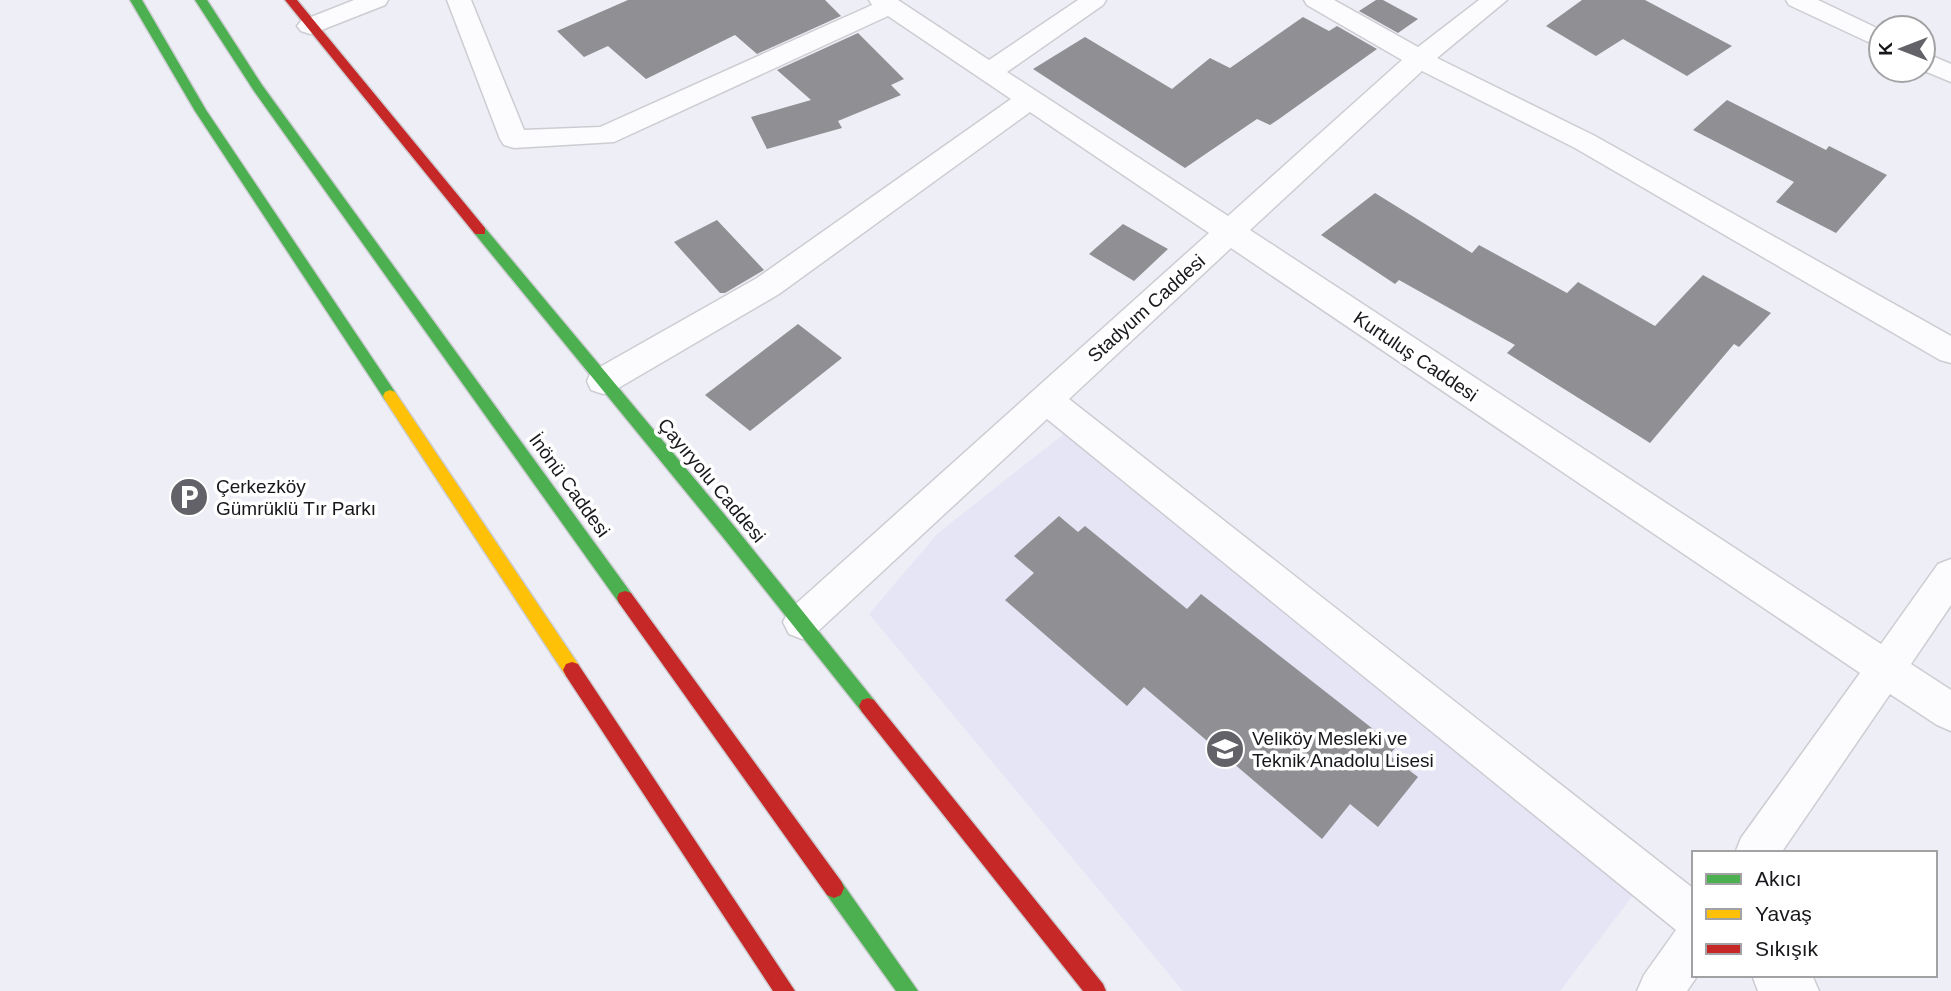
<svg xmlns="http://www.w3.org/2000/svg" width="1951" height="991" viewBox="0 0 1951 991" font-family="Helvetica,sans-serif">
  <rect width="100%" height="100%" fill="#eeeef6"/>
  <path fill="#e6e5f5" d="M 1065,433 L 1641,885 L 1560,991 L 1183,991 L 869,614 L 938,533 Z"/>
  <path fill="#8f8f94" d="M 628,0 L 825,0 L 841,16 L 757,54 L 735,35 L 646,79 L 608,46 L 584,57 L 557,31 Z
    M 1376,0 L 1383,0 L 1418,19 L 1398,33 L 1359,11 Z
    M 1582,0 L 1645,0 L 1732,46 L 1687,76 L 1623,39 L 1596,56 L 1546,26 Z
    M 1303,17 L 1329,31 L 1337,26 L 1377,49 L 1279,119 L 1270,125 L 1257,119 L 1185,168 L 1033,69 L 1085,37 L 1172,89 L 1210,58 L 1230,68 Z
    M 858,33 L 904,79 L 891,85 L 901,95 L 838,121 L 842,128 L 767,149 L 751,117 L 811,100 L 777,70 Z
    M 1727,100 L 1826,150 L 1829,146 L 1887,175 L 1836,233 L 1776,202 L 1794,182 L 1693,130 Z
    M 1375,193 L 1472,253 L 1479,245 L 1567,293 L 1578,282 L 1655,326 L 1703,275 L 1771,313 L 1739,347 L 1734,344 L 1650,443 L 1507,353 L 1515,345 L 1399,280 L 1395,284 L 1321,235 Z
    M 717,220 L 764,270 L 725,293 L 720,293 L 674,242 Z
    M 1123,224 L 1168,249 L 1134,281 L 1089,254 Z
    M 798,324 L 842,358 L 750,431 L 705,395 Z
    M 1059,516 L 1078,532 L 1085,526 L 1187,609 L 1201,594 L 1396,747 L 1389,755 L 1418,777 L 1378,827 L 1350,804 L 1322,839 L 1144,687 L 1127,706 L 1005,600 L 1034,573 L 1014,556 Z"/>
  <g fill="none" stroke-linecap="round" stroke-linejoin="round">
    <defs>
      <path id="street" d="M 354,0 L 388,0 L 385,5 L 319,31 L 310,34 L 301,31 L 297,26 L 301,21 Z
        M 447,0 L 471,0 L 524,130 L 600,127 L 872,5 L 869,0 L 898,0 L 989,60 L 1078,0 L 1106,0 L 1103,5 L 1007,72 L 1228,216 L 1402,60 L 1307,5 L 1304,0 L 1334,0 L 1418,47 L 1479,0 L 1507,0 L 1437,58 L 1595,136 L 1951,336 L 1951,363 L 1940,360 L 1575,148 L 1422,71 L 1250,230 L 1881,644 L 1938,564 L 1951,559 L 1951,605 L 1911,664 L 1951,690 L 1951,731 L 1937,725 L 1890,694 L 1781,853 L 1735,853 L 1741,838 L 1860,673 L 1231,248 L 1069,399 L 1694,889 L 1694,975 L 1698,975 L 1687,991 L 1637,991 L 1644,975 L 1676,930 L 1047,419 L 815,634 L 802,639 L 789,634 L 783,622 L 789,610 L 1209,233 L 1030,112 L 779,294 L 615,390 L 603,394 L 591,390 L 587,381 L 591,372 L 757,278 L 1011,99 L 888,16 L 614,142 L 514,148 L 504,145 L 500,139 Z
        M 1786,0 L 1818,0 L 1881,30 L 1881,48 L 1789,5 Z
        M 1923,52 L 1951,64 L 1951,82 L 1922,70 Z
        M 1752,975 L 1812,975 L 1819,991 L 1758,991 Z"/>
      <path id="fast" d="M 130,0 L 142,0 L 206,110 L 395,392 L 397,396 L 395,400 L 385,400 L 195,111 Z
        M 195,0 L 207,0 L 262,85 L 631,593 L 633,598 L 631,603 L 625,605 L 619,603 L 254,91 Z
        M 480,226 L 485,228 L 734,526 L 874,700 L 877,706 L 874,712 L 868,714 L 862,712 L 722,536 L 475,234 L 473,231 Z
        M 834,878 L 841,881 L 918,991 L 896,991 L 827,895 L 824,888 L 827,881 Z"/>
      <path id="slow" d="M 390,390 L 395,392 L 578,664 L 581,670 L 578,676 L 572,678 L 566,676 L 385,400 L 383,396 L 385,392 Z"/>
      <path id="jam" d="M 285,0 L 297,0 L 485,228 L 485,234 L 475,234 Z
        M 625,591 L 631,593 L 841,881 L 844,888 L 841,895 L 834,898 L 827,895 L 619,603 L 617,598 L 619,593 Z
        M 572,662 L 578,664 L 795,991 L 773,991 L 566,676 L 563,670 L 566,664 Z
        M 868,698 L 874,700 L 1103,984 L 1106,991 L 1083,991 L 862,712 L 859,706 L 862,700 Z"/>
    </defs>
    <use href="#street" stroke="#ccccd2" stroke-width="3"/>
    <use href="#fast" stroke="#ccccd2" stroke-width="3"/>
    <use href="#slow" stroke="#ccccd2" stroke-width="3"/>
    <use href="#jam" stroke="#ccccd2" stroke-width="3"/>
    <use href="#street" fill="#fcfcfe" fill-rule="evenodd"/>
    <use href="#fast" fill="#4caf50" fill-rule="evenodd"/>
    <use href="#slow" fill="#ffc107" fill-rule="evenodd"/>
    <use href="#jam" fill="#c62828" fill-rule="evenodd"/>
  </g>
  <defs>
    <symbol id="parking-disc" viewBox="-11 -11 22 22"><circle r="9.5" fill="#626268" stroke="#fff"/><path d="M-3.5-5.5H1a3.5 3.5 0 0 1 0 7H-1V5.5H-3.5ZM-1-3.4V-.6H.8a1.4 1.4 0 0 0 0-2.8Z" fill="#fff"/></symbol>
    <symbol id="school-disc" viewBox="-11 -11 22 22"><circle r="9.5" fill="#626268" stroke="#fff"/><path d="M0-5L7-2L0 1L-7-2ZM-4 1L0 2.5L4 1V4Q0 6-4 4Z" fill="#fff"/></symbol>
  </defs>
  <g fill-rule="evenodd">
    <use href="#parking-disc" x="167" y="475" width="44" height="44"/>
    <use href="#school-disc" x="1203" y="727" width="44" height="44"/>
  </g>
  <g text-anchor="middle" stroke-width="7" stroke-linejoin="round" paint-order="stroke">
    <g font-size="19" fill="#17171c" stroke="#fff">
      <text transform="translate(1146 308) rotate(-42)" y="7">Stadyum Caddesi</text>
      <text transform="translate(1416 356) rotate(34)" y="7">Kurtuluş Caddesi</text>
      <text transform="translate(712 480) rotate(50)" y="7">Çayıryolu Caddesi</text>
      <text transform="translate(570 485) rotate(54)" y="7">İnönü Caddesi</text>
    </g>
    <g font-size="19" fill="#17171c" stroke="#fff" text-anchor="start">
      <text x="216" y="493">Çerkezköy<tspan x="216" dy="22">Gümrüklü Tır Parkı</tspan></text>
      <text x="1252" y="745">Veliköy Mesleki ve<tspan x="1252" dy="22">Teknik Anadolu Lisesi</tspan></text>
    </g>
  </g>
  <rect x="1692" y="851" width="245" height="126" fill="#ffffff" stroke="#a2a2a4" stroke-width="2"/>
  <rect x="1706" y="874" width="35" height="10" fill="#4caf50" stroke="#a2a2a4" stroke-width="2"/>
  <text x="1755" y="886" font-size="21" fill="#17171c">Akıcı</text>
  <rect x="1706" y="909" width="35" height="10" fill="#ffc107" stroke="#a2a2a4" stroke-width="2"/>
  <text x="1755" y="921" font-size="21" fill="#17171c">Yavaş</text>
  <rect x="1706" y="944" width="35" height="10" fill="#c62828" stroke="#a2a2a4" stroke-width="2"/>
  <text x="1755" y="956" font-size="21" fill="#17171c">Sıkışık</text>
  <g transform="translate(1902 49) rotate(270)"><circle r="33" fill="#ffffff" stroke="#a2a2a4" stroke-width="2"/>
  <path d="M0-5L12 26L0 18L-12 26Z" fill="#626268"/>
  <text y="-10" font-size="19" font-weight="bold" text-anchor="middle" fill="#17171c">K</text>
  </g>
</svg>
